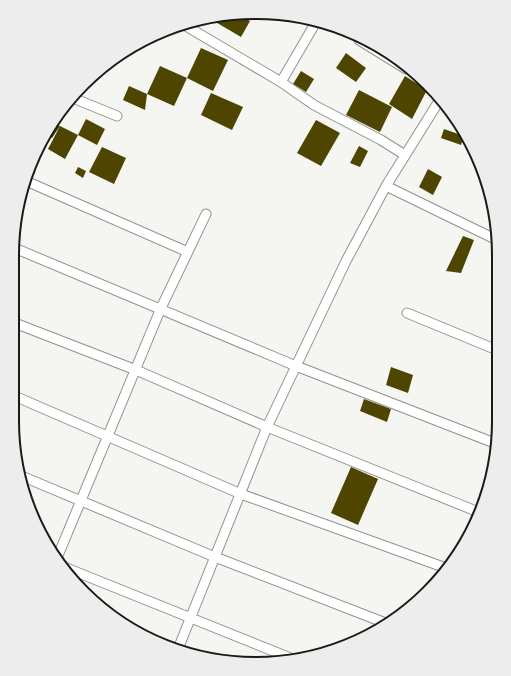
<svg xmlns="http://www.w3.org/2000/svg" width="511" height="676" viewBox="0 0 511 676" font-family="Jost,sans-serif">
  <rect width="100%" height="100%" fill="#f5f5f2"/>
  <path fill="#4e4500" d="M 207,17 L 242,17 L 250,21 L 241,37 Z
    M 201,48 L 228,60 L 213,91 L 187,78 Z
    M 346,53 L 366,68 L 356,82 L 336,68 Z
    M 160,66 L 187,78 L 174,106 L 147,94 Z
    M 301,71 L 314,79 L 306,92 L 293,84 Z
    M 405,76 L 427,90 L 412,119 L 389,104 Z
    M 129,86 L 147,94 L 145,110 L 123,100 Z
    M 359,90 L 392,107 L 380,132 L 346,115 Z
    M 211,93 L 243,107 L 232,130 L 201,115 Z
    M 86,119 L 105,129 L 97,145 L 78,135 Z
    M 316,120 L 340,133 L 321,166 L 297,153 Z
    M 55,123 L 60,126 L 52,138 L 48,135 Z
    M 60,126 L 78,135 L 65,159 L 48,149 Z
    M 444,129 L 464,136 L 461,145 L 441,138 Z
    M 359,146 L 368,151 L 360,167 L 350,163 Z
    M 102,147 L 126,158 L 114,184 L 89,172 Z
    M 78,167 L 86,171 L 83,178 L 75,173 Z
    M 428,169 L 442,177 L 433,195 L 419,187 Z
    M 463,236 L 474,240 L 461,273 L 446,271 Z
    M 391,367 L 413,375 L 408,393 L 386,385 Z
    M 364,399 L 391,409 L 387,422 L 360,411 Z
    M 351,467 L 378,479 L 358,525 L 331,513 Z"/>
  <g fill="none" stroke-linecap="round" stroke-linejoin="round">
    <defs>
      <path id="minor" d="M 186,26 L 281,82 L 314,105 L 381,140 L 405,155
        M 359,40 L 406,69
        M 281,82 L 316,22
        M 73,98 L 117,116
        M 26,181 L 188,252
        M 386,186 L 497,240
        M 12,247 L 296,366 L 497,444
        M 407,313 L 497,350
        M 12,322 L 136,370 L 267,427 L 481,513
        M 12,395 L 241,494 L 446,568
        M 19,475 L 215,557 L 388,624
        M 57,558 L 161,308 L 206,214
        M 64,567 L 293,659
        M 178,649 L 267,427 L 346,261 L 386,186 L 439,101"/>
    </defs>
    <use href="#minor" stroke="#91918e" stroke-width="11"/>
    <use href="#minor" stroke="#fff" stroke-width="9"/>
  </g>
  <path d="M0 0H511V676H0ZM255 19H256A236 236 0 0 1 492 255V421A236 236 0 0 1 256 657H255A236 236 0 0 1 19 421V255A236 236 0 0 1 255 19Z" fill="#ededed" fill-rule="evenodd"/>
  <path fill="none" stroke="#1a1a19" stroke-width="2" d="M255 19H256A236 236 0 0 1 492 255V421A236 236 0 0 1 256 657H255A236 236 0 0 1 19 421V255A236 236 0 0 1 255 19Z"/>
</svg>
